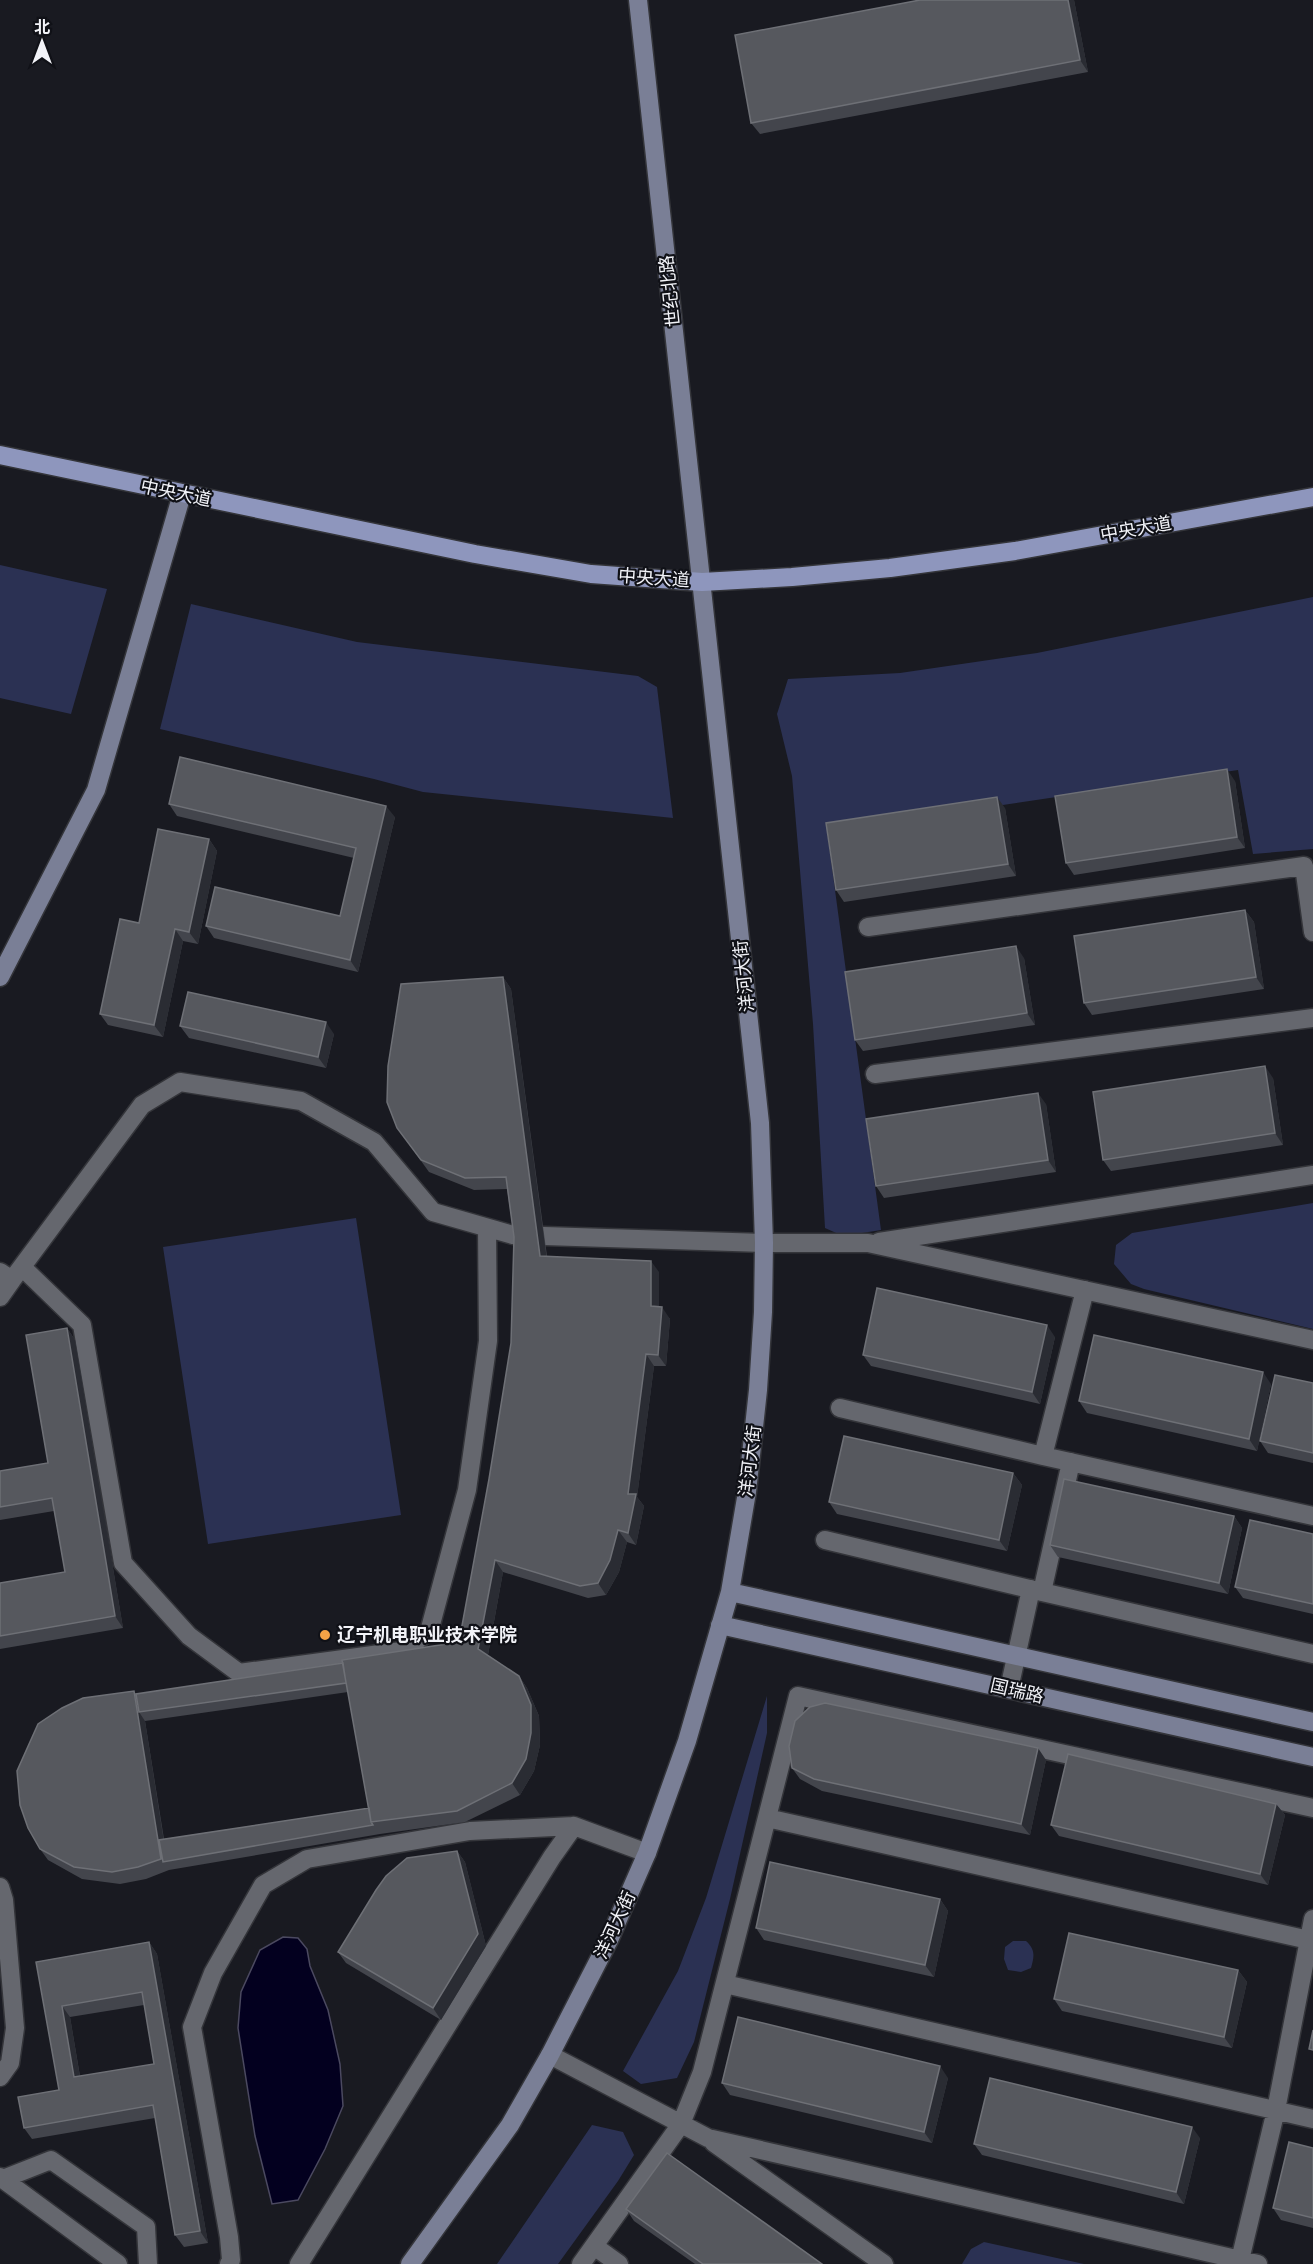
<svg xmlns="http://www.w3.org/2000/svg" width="1313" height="2264" viewBox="0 0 1313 2264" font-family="'Open Sans','Noto Sans SC',sans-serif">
  <rect width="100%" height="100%" fill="#191a21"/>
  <path fill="#2b3153" d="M 0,565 L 107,589 L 71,714 L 0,698 Z
    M 1313,597 L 1313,849 L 1253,854 L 1238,770 L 827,831 L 881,1230 L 843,1236 L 825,1228 L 813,1024 L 792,776 L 777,714 L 788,679 L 900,673 L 1037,653 Z
    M 191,604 L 357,642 L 638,676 L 657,687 L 673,818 L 423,792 L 374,779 L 160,729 Z
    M 1313,1203 L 1313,1329 L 1144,1289 L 1131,1284 L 1114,1264 L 1116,1245 L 1132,1233 Z
    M 356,1218 L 401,1515 L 208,1544 L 163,1247 Z
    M 767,1696 L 767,1733 L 730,1899 L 694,2042 L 677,2078 L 641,2084 L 623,2071 L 678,1971 L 706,1898 Z
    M 1013,1941 L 1026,1941 C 1036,1950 1034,1957 1031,1968 L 1021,1972 L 1008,1970 L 1004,1959 L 1005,1947 Z
    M 592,2125 L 623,2132 L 634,2155 L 618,2181 L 558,2264 L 497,2264 Z
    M 984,2242 L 1084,2264 L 962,2264 L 971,2249 Z"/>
  <path fill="#03001f" stroke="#4b4960" stroke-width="1.5" d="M 283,1937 L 298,1938 L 307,1949 L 310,1966 L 328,2010 L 340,2064 L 343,2106 L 325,2149 L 298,2200 L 272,2204 L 255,2136 L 238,2028 L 241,1992 L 260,1950 Z"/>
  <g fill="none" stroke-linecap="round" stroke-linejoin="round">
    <defs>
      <path id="street" d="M 868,927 L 1304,866 L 1313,932
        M 875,1074 L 1313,1018
        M 879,1242 L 1313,1175
        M 22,1267 L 82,1325 L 123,1563 L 189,1636 L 239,1673 L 402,1651 L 429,1632 L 467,1490 L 488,1341 L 487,1228
        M 0,1272 L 12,1280 L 0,1297
        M 12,1280 L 142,1105 L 180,1082 L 301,1101 L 374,1142 L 433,1212 L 513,1235 L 764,1243 L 868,1243 L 1313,1340
        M 840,1408 L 1043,1456 L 1085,1290
        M 1043,1456 L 1313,1516
        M 825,1540 L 1042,1592 L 1071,1462
        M 1042,1592 L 1313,1654
        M 1009,1689 L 1031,1589
        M 767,1818 L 1313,1941
        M 0,1887 L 4,1900 L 15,2028 L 10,2063 L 0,2077
        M 725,1984 L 1313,2119
        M 550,2055 L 708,2138 L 1258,2264
        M 714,2143 L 884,2264
        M 0,2177 L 118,2264
        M 3,2179 L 51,2160 L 146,2227 L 148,2264
        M 594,2246 L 619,2264
        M 1240,2260 L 1276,2110 L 1313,1919
        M 229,2264 L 231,2260 L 229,2237 L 192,2027 L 213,1973 L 263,1885 L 307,1859 L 470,1831 L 574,1826
        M 299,2264 L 552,1857 L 574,1826 L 647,1853
        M 581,2264 L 681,2124 L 702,2072 L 798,1696 L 1313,1808"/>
      <path id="secondary" d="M 0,977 L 96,790 L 182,494
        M 730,1592 L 1313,1722
        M 720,1625 L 1313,1757
        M 410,2264 L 510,2125 L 550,2055 L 609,1940 L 647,1853 L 687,1741 L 730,1592 L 747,1492 L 758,1390 L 763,1312 L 764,1243 L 760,1123 L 638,0"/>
      <path id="primary" d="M 0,455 L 475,554 L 591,574 L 702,582 L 792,577 L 890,568 L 1015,551 L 1313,497"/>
    </defs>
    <use href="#street" stroke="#34353a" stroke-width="21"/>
    <use href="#secondary" stroke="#34353a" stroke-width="21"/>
    <use href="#primary" stroke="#34353a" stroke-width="21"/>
    <use href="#street" stroke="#65676e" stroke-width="18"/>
    <use href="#secondary" stroke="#7a7f96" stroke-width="18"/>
    <use href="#primary" stroke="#8e96bd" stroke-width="18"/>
  </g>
  <path fill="#43454c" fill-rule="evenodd" d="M 920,0 L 1074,0 L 1088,72 L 760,134 L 751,123 Z
    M 1235,781 L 1245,848 L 1074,875 L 1066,863 Z
    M 169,804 L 395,817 L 358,972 L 214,938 L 206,926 L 340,916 L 354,858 L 177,816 Z
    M 1005,808 L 1016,876 L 844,902 L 836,890 Z
    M 209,839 L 217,851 L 198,944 L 183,941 L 163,1037 L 108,1025 L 100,1014 L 139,923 Z
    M 1245,910 L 1254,922 L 1264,989 L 1092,1015 L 1084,1003 Z
    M 1024,958 L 1035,1025 L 863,1051 L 855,1040 Z
    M 503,977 L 511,989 L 547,1256 L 659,1272 L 659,1307 L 670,1319 L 666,1366 L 654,1366 L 637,1497 L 644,1506 L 636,1545 L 627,1542 L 619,1572 L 606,1595 L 588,1598 L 503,1572 L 488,1655 L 519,1676 L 527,1688 L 539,1716 L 540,1745 L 534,1771 L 520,1795 L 465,1822 L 380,1834 L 169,1870 L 146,1879 L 120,1884 L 82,1879 L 48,1860 L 40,1849 L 134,1691 L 136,1694 L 343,1663 L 459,1642 L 489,1479 L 511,1343 L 514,1237 L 507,1189 L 474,1190 L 429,1172 L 406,1140 ZM 348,1692 L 369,1808 L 164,1839 L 145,1721 Z
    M 180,1026 L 334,1034 L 326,1068 L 189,1038 Z
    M 1273,1078 L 1283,1145 L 1111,1171 L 1103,1160 Z
    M 1046,1104 L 1056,1172 L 884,1198 L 876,1186 Z
    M 67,1328 L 75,1340 L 123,1628 L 0,1649 L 0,1583 L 65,1572 L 54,1511 L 0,1520 L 0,1471 L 48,1463 Z
    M 1055,1337 L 1040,1404 L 871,1366 L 863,1355 Z
    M 1313,1383 L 1313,1463 L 1268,1453 L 1260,1441 Z
    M 1271,1384 L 1257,1451 L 1087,1413 L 1079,1401 Z
    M 1013,1473 L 1022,1485 L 1007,1551 L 837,1514 L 829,1502 Z
    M 1234,1516 L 1242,1528 L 1228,1594 L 1058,1557 L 1050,1545 Z
    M 1313,1534 L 1313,1614 L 1243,1598 L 1235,1587 Z
    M 1046,1760 L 1030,1835 L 822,1791 L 800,1779 L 792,1768 Z
    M 1276,1804 L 1285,1815 L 1268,1885 L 1059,1836 L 1051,1825 Z
    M 457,1851 L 465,1862 L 486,1946 L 441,2020 L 346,1963 L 338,1952 Z
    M 940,1899 L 948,1911 L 934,1977 L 764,1940 L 756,1928 Z
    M 149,1942 L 157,1954 L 208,2243 L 184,2247 L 175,2235 L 155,2118 L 32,2139 L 24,2128 L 59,2090 L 36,1962 ZM 144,2005 L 154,2064 L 80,2076 L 70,2017 Z
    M 1238,1970 L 1247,1982 L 1232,2048 L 1062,2011 L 1054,1999 Z
    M 948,2078 L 932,2143 L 730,2095 L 722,2083 Z
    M 1200,2138 L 1184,2204 L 982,2155 L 974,2144 Z
    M 1313,2148 L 1313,2228 L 1281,2220 L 1273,2208 Z
    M 626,2209 L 822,2264 L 695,2264 L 634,2221 Z"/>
  <path fill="#2a2c33" d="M 1068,0 L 1074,0 L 1088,72 L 1080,60 Z
    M 1227,769 L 1235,781 L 1245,848 L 1237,837 Z
    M 997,797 L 1005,808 L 1016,876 L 1008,864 Z
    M 386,806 L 395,817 L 358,972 L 350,960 Z
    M 209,839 L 217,851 L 198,944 L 189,932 Z
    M 1245,910 L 1254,922 L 1264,989 L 1256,977 Z
    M 175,929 L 183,941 L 163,1037 L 154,1025 Z
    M 1016,946 L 1024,958 L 1035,1025 L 1027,1013 Z
    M 503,977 L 511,989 L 548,1268 L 540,1256 Z
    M 326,1022 L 334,1034 L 326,1068 L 318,1057 Z
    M 1265,1066 L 1273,1078 L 1283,1145 L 1275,1133 Z
    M 1038,1093 L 1046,1104 L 1056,1172 L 1048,1160 Z
    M 651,1261 L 659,1272 L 659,1318 L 651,1306 Z
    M 662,1307 L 670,1319 L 666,1366 L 658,1355 Z
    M 1047,1325 L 1055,1337 L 1040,1404 L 1032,1392 Z
    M 67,1328 L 75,1340 L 123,1628 L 115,1616 Z
    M 646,1354 L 654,1366 L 637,1497 L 644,1506 L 636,1545 L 628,1533 L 628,1494 Z
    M 1263,1372 L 1271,1384 L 1257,1451 L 1249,1439 Z
    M 1013,1473 L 1022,1485 L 1007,1551 L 999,1540 Z
    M 1234,1516 L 1242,1528 L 1228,1594 L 1219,1583 Z
    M 618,1530 L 627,1542 L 619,1572 L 606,1595 L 598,1583 Z
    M 495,1560 L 503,1572 L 487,1660 L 478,1649 Z
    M 519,1676 L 527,1688 L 539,1716 L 540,1745 L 534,1771 L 520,1795 L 512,1783 Z
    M 134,1691 L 142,1703 L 139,1712 L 145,1721 L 167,1861 L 163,1862 L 161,1859 Z
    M 1038,1748 L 1046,1760 L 1030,1835 L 1021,1824 Z
    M 1276,1804 L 1285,1815 L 1268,1885 L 1260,1874 Z
    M 457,1851 L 465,1862 L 486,1946 L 441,2020 L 433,2008 Z
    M 940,1899 L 948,1911 L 934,1977 L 925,1965 Z
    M 149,1942 L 157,1954 L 208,2243 L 200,2231 Z
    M 1238,1970 L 1247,1982 L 1232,2048 L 1224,2037 Z
    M 62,2006 L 70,2017 L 82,2089 L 74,2077 Z
    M 940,2066 L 948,2078 L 932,2143 L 924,2132 Z
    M 1192,2127 L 1200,2138 L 1184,2204 L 1176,2192 Z"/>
  <path fill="#56585e" stroke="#6e7076" stroke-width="1.5" fill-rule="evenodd" d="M 920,0 L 1068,0 L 1080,60 L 751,123 L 735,35 Z
    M 180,757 L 386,806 L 350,960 L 206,926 L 215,887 L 340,916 L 356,848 L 169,804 Z
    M 1227,769 L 1237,837 L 1066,863 L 1055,796 Z
    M 997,797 L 1008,864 L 836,890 L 826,823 Z
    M 158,829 L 209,839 L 189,932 L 175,929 L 154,1025 L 100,1014 L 120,919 L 139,923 Z
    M 1245,910 L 1256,977 L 1084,1003 L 1074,936 Z
    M 1016,946 L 1027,1013 L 855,1040 L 845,972 Z
    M 503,977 L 540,1256 L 651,1261 L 651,1306 L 662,1307 L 658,1355 L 646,1354 L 628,1494 L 636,1494 L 628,1533 L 618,1530 L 610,1560 L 598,1583 L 580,1586 L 495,1560 L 478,1649 L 519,1676 L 531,1705 L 531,1733 L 526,1759 L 512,1783 L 457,1811 L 371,1822 L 342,1660 L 459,1642 L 489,1479 L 511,1343 L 514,1237 L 506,1177 L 465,1178 L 421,1160 L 397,1128 L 387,1102 L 388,1066 L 401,984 Z
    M 188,992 L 326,1022 L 318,1057 L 180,1026 Z
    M 1265,1066 L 1275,1133 L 1103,1160 L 1093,1092 Z
    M 1038,1093 L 1048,1160 L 876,1186 L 866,1119 Z
    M 877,1288 L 1047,1325 L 1032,1392 L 863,1355 Z
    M 67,1328 L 115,1616 L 0,1636 L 0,1583 L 65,1572 L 52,1498 L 0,1507 L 0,1471 L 48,1463 L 26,1335 Z
    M 1094,1335 L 1263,1372 L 1249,1439 L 1079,1401 Z
    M 1275,1375 L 1313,1383 L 1313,1453 L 1260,1441 Z
    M 844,1436 L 1013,1473 L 999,1540 L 829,1502 Z
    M 1064,1479 L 1234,1516 L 1219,1583 L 1050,1545 Z
    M 1250,1520 L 1313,1534 L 1313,1604 L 1235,1587 Z
    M 343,1663 L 346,1683 L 139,1712 L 136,1694 Z
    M 134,1691 L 161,1859 L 138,1867 L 112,1872 L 74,1867 L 40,1849 L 28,1828 L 20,1805 L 17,1771 L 38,1724 L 62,1708 L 83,1698 Z
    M 825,1703 L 1038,1748 L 1021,1824 L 814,1779 L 792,1768 L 789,1746 L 795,1721 L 810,1707 Z
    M 1068,1754 L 1276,1804 L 1260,1874 L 1051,1825 Z
    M 369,1808 L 371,1822 L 373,1825 L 163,1862 L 159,1840 Z
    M 457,1851 L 478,1934 L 433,2008 L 338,1952 L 376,1890 L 386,1876 L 407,1858 Z
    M 770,1862 L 940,1899 L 925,1965 L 756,1928 Z
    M 1069,1933 L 1238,1970 L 1224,2037 L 1054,1999 Z
    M 149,1942 L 200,2231 L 175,2235 L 153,2105 L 24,2128 L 18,2097 L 59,2090 L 36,1962 ZM 142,1992 L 154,2064 L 74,2077 L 62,2006 Z
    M 738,2017 L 940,2066 L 924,2132 L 722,2083 Z
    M 1313,2030 L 1313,2050 L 1309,2049 Z
    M 990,2078 L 1192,2127 L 1176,2192 L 974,2144 Z
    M 1289,2142 L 1313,2148 L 1313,2218 L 1273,2208 Z
    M 667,2153 L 822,2264 L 703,2264 L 626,2209 Z"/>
  <circle fill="#f5a246" stroke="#101117" stroke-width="2" cx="325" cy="1635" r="6"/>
  <g text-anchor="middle" stroke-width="4.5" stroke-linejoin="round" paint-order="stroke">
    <g font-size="18" fill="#f2f3f8" stroke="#101117">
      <text transform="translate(670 291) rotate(-96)" y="6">世纪北路</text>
      <text transform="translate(176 493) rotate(12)" y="6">中央大道</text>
      <text transform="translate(1136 529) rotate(-10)" y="6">中央大道</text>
      <text transform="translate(654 578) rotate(4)" y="6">中央大道</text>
      <text transform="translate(744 976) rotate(-96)" y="6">洋河大街</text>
      <text transform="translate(750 1461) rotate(-83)" y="6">洋河大街</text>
      <text transform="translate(1017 1691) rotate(13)" y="6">国瑞路</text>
      <text transform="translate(615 1925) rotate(-65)" y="6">洋河大街</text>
    </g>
    <g font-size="18" font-weight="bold" fill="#f2f3f8" stroke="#101117" text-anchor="start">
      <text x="337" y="1641">辽宁机电职业技术学院</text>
    </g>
  </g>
  <g transform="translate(42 42)" stroke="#101117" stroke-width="4.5" paint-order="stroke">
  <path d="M0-4.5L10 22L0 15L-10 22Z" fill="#f2f3f8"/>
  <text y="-9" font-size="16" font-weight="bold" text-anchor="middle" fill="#f2f3f8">北</text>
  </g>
</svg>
